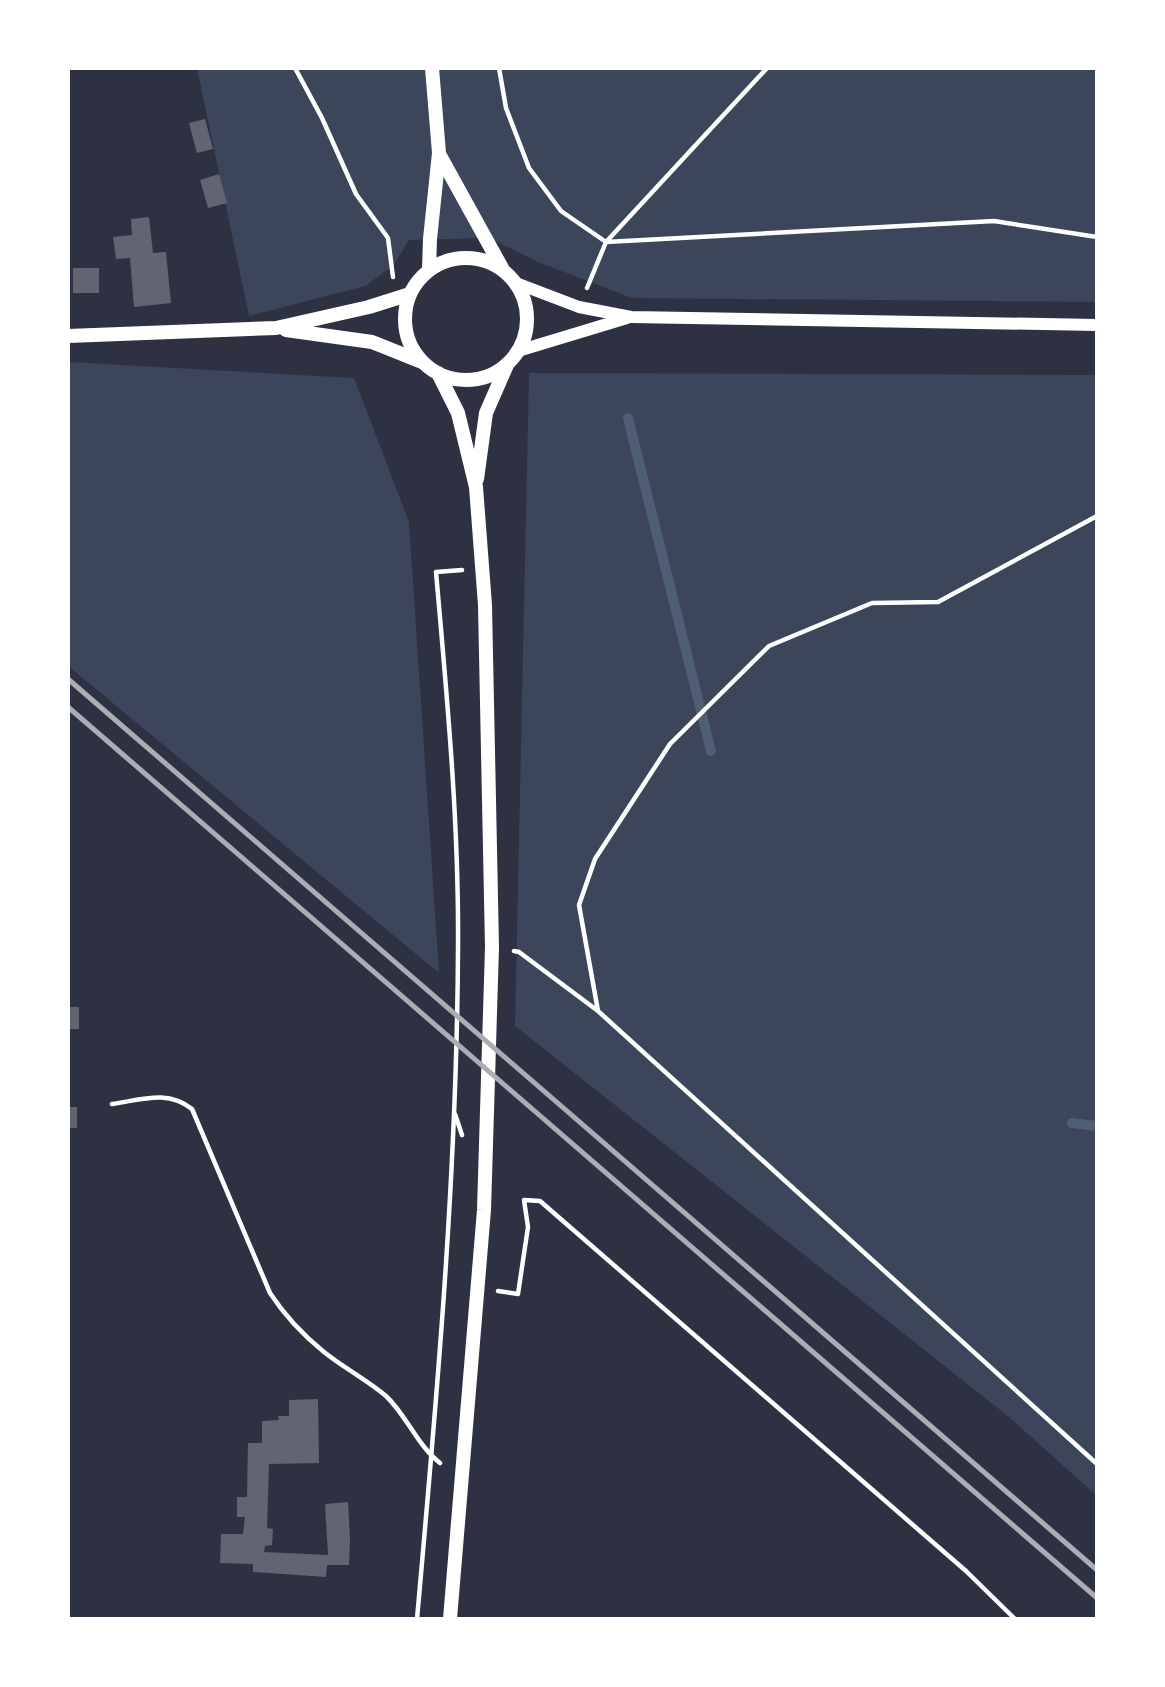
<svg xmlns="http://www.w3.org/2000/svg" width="1165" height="1687" viewBox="0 0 1165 1687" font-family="Manrope,sans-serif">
  <rect width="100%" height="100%" fill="#2d3142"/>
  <path fill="#3c4559" d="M 197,68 L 1097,68 L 1097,302 L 632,298 L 538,262 L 489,238 L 409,240 L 393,266 L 365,286 L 249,316 Z
    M 68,362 L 354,378 L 409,522 L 439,973 L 68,666 Z
    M 529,373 L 1097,375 L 1097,1496 L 1009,1417 L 515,1026 Z"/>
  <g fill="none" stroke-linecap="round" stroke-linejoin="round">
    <path stroke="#4f5d75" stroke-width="10" d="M 628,418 L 711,751
      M 1072,1123 L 1097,1126"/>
  </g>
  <path fill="#626471" d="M 205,119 L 213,149 L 197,153 L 189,123 Z
    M 219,174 L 227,203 L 208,208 L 200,180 Z
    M 149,217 L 153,253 L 166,252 L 171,303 L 134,307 L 130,258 L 116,259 L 113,237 L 132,235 L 131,219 Z
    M 73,268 L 99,268 L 99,293 L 73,293 Z
    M 68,1007 L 79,1007 L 79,1029 L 68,1029 Z
    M 68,1107 L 77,1107 L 77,1128 L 68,1128 Z
    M 318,1399 L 319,1463 L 269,1464 L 267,1528 L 273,1529 L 272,1545 L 265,1546 L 264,1552 L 328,1555 L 325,1504 L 348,1502 L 350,1538 L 349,1565 L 327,1565 L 326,1577 L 253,1572 L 253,1564 L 220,1563 L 221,1534 L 243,1534 L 245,1517 L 237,1517 L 237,1497 L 247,1497 L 248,1443 L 262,1443 L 262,1421 L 279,1420 L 278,1416 L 289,1416 L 289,1400 Z"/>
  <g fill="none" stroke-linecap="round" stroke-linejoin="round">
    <path stroke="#fff" stroke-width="4.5" d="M 295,68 L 322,118 L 356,194 L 388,238 L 393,277
      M 499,68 L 506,108 L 529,168 L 561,211 L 606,242 L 994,221 L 1097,237
      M 587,288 L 606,242 L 767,68
      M 514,951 L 519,952 L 598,1011 L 1097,1464
      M 598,1011 L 579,905 L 595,859 L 670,744 L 769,646 L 872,603 L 938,602 L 1097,516
      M 112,1104 C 141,1100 167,1089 192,1109 L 270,1293 C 285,1316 303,1335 324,1352 C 344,1368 367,1380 386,1396 C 407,1416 417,1445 440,1463
      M 455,1114 L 462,1135
      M 498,1291 L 518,1294 L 528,1227 L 524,1200 L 540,1201 L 966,1571 L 1015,1619
      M 417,1619 C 437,1396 457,1172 458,948 C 459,822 447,697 436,572 L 462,570"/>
    <path stroke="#fff" stroke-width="12" d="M 516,283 L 579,307 L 631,317 L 1097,325
      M 518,351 L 627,318"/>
    <path stroke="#fff" stroke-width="14" d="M 439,154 L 502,268
      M405 319a61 61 0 1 1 122 0a61 61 0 1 1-122 0Z
      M 429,270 L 430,239 L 439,153 L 432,68
      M 286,330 L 372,342 L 422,362
      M 68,336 L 276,328 L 369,307 L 410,294
      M 438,373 L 458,413 L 476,487 L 485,605 L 492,947 L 484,1210 L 450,1619
      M 477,479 L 486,413 L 507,365"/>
    <path stroke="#abadb3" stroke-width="5" d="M 68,679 L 1097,1570
      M 68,707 L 1097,1598"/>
  </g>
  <rect width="1165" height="1687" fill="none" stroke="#ffffff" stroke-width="140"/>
</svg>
